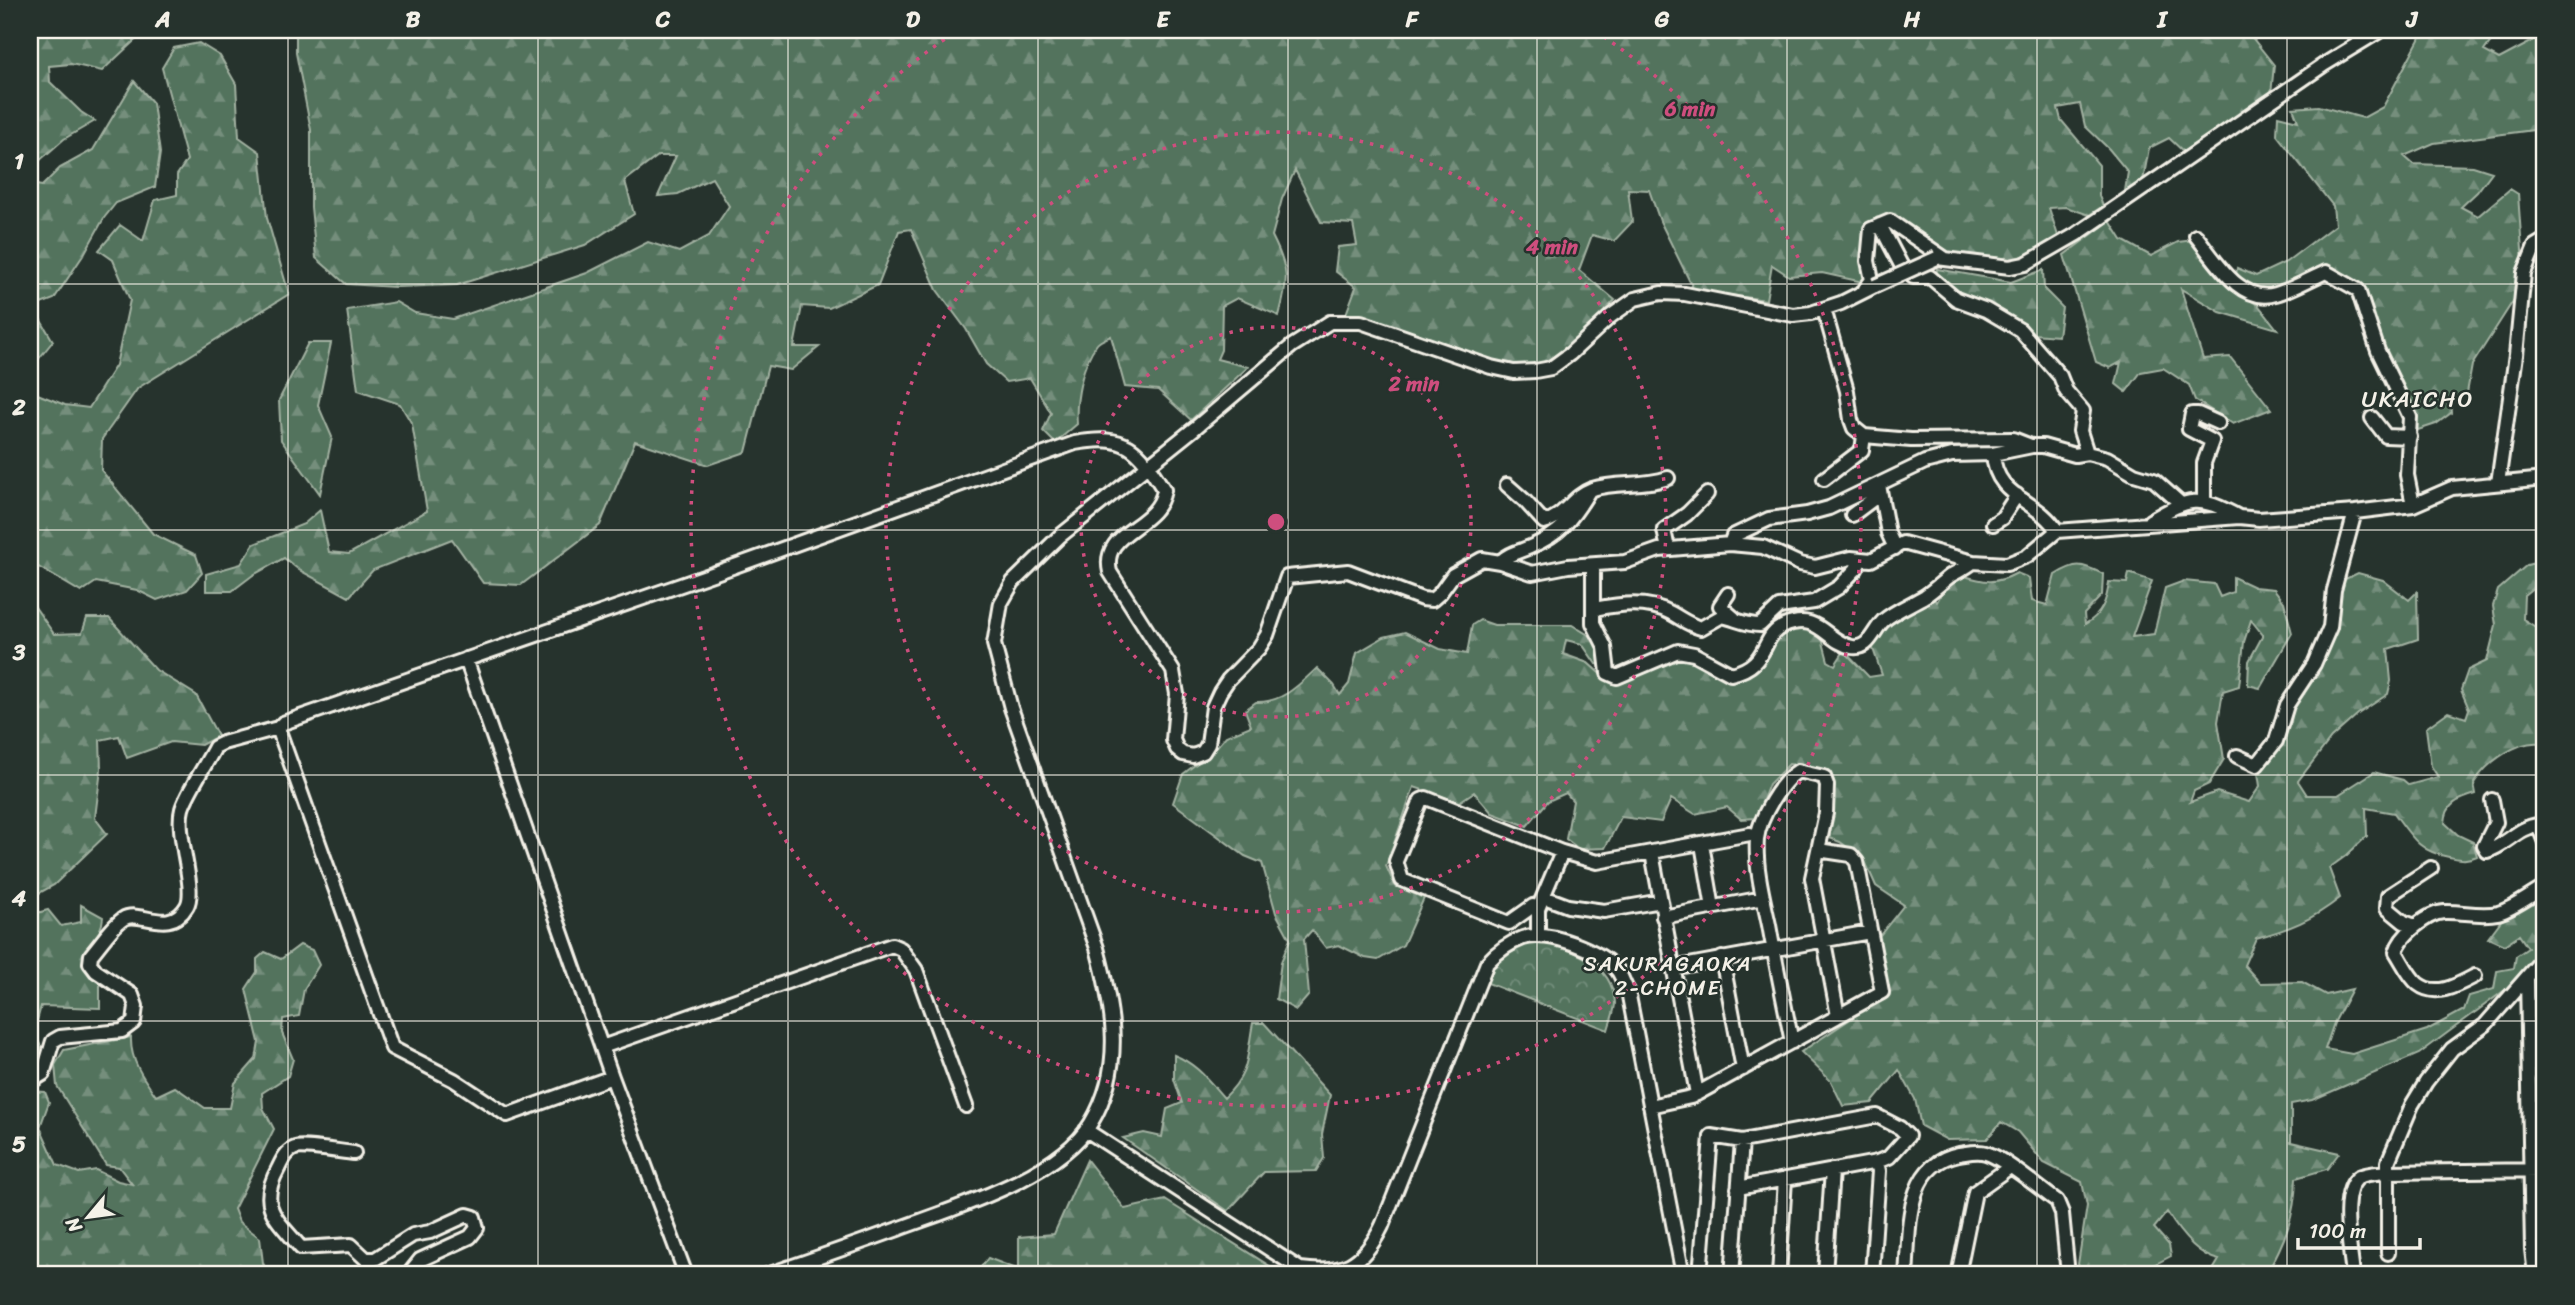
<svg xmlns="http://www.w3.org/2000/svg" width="2575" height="1305" viewBox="0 0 2575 1305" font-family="Sriracha,sans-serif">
  <defs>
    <pattern id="forest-firs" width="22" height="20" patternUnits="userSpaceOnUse" patternTransform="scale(1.75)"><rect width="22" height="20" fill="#52735d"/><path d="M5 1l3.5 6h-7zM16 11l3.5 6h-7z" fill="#748e7c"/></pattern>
    <pattern id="park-crowns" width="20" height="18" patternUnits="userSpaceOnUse" patternTransform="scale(1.75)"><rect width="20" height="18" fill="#52735d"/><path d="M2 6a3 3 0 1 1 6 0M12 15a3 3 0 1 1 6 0" fill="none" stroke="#748e7c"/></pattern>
  </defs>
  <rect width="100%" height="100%" fill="#26332d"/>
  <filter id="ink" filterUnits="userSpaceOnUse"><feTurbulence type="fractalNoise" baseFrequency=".0143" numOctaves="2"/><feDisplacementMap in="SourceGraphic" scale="14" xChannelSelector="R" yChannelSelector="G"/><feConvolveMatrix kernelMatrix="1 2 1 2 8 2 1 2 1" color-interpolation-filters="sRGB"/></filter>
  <g filter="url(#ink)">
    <path fill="url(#forest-firs)" stroke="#a3b2a2" stroke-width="2" d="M 30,30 L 146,30 L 102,71 L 71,64 L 49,66 L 50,82 L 81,112 L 95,121 L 64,139 L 30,169 Z
      M 290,30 L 1065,30 L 1066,32 L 1072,30 L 2246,30 L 2274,65 L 2271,94 L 2186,154 L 2169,138 L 2149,148 L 2143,181 L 2125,191 L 2128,172 L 2109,149 L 2085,126 L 2080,104 L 2058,108 L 2061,120 L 2099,165 L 2099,196 L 2103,206 L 2089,215 L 2066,207 L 2049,208 L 2059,239 L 2033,254 L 2009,259 L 1939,252 L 1889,217 L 1868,227 L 1867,283 L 1822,273 L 1789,276 L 1772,265 L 1766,300 L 1694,290 L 1660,221 L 1649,190 L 1628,189 L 1632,222 L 1614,241 L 1592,235 L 1579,270 L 1615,300 C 1593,323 1568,355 1536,365 C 1522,370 1507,366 1493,363 L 1364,315 L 1346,314 L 1356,287 L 1335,271 L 1338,247 L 1357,245 L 1353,224 L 1321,222 L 1295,170 L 1282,199 L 1272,236 C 1289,270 1289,279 1279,316 L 1237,298 L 1222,306 L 1221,350 L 1217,359 L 1248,367 L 1191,420 L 1158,390 L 1125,387 L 1111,336 C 1107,338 1100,340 1097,344 C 1082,363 1075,401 1077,424 L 1055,443 L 1043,431 L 1051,413 L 1030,378 L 1006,382 L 986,364 L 966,329 L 937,290 L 911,229 L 899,231 L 878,285 L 829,308 L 802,306 L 794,347 L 819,347 L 791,370 L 768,366 L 746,452 L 708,465 L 635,441 L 600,525 L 521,585 L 483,583 L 452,539 L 373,570 L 349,597 L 299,570 L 284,558 L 253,575 L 232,591 L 206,591 L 206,574 L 241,564 L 254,544 L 304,524 L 320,510 L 329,552 L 349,554 L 427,511 L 412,424 L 400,404 L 358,390 L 347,310 L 396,302 L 415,313 L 453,319 L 587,273 L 648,242 L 679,252 L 709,236 L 729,206 L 712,178 L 678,194 L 658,196 L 676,156 L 658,156 L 625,181 L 634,214 L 585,245 L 457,285 L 396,287 L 346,284 L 316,258 L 311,207 L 311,130 L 296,53 L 296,35 Z
      M 2424,30 L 2499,30 L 2484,51 L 2499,59 L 2533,41 L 2536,30 L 2545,30 L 2545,116 L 2541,129 L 2434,143 L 2404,156 L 2413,164 L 2473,166 L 2492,172 L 2477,192 L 2461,207 L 2478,216 L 2510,189 L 2518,194 L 2523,264 L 2515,298 L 2472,365 L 2467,393 L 2450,401 L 2451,413 L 2436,424 L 2415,431 L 2409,407 L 2386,357 L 2365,291 L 2334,267 C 2305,271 2286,290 2256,291 L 2236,275 L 2237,268 L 2256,276 L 2286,262 L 2335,225 L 2333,206 L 2277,135 L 2278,116 L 2298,121 L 2293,108 L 2319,106 L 2363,118 L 2383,107 Z
      M 199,43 L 220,56 L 236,84 L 239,137 L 260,152 L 267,218 L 289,294 L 138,388 L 102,439 L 101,470 L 153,534 L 196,555 L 202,573 L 187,590 L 157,600 L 137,590 L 96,582 L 81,592 L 30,562 L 30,391 L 65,405 L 89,408 L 116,365 L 130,300 L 113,260 L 99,250 L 120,225 L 143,241 L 155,200 L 177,195 L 177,175 L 187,160 L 162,68 L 174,48 Z
      M 134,81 L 153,103 L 160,153 L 155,187 L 116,203 L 104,218 L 84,254 L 54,299 L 33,307 L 53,341 L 37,361 L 30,356 L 30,184 L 42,186 L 60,168 L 93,150 Z
      M 2110,221 L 2122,240 L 2151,256 L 2178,242 L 2194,240 L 2237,291 L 2259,306 L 2277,329 L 2220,312 L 2181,289 L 2203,359 L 2230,357 L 2271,409 L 2233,424 L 2195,400 L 2189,385 L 2163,368 L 2141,372 L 2126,392 L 2116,384 L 2121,362 L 2110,368 L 2096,362 L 2064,255 Z
      M 1937,269 L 2011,282 L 2043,270 L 2044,289 L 2062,307 L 2058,336 L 2033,334 L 2016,323 L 1960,296 L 1936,277 Z
      M 308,343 L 331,343 L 318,405 L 332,437 L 320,494 L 281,440 L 279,400 Z
      M 2535,563 L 2545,578 L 2524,595 L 2523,619 L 2545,633 L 2545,744 C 2520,737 2486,763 2474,783 L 2476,794 C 2459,799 2446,803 2445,823 L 2458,835 L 2473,842 L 2477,856 C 2466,861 2460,859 2449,857 C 2419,852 2411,836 2394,813 L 2366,808 L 2367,836 L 2347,855 L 2329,868 L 2340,898 C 2312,920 2290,929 2256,938 L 2244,965 L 2260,983 L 2302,982 L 2326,995 L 2352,989 L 2334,1023 L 2325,1049 L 2352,1054 L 2427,1030 L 2464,1010 L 2469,996 L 2494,989 L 2497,971 L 2514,968 L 2516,956 L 2528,948 L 2519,935 L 2504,945 L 2488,938 L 2509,910 L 2532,898 L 2543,901 L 2545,907 L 2545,942 L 2521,978 L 2419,1054 L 2312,1100 L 2291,1104 L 2291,1142 L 2339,1153 L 2327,1169 L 2296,1178 C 2295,1217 2285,1241 2266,1275 L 2210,1275 L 2219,1260 C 2196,1255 2179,1232 2167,1212 L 2154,1228 L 2169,1245 L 2171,1256 C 2135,1276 2124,1275 2084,1275 L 2078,1264 L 2087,1206 L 2082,1182 L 2044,1163 L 2018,1132 L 2001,1122 L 1987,1139 L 1947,1140 L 1921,1126 L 1915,1099 L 1899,1070 L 1872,1103 L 1843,1106 L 1831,1081 L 1801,1052 L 1885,996 L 1877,939 L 1904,905 L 1876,886 L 1864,859 L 1840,842 L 1830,838 L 1827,770 L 1789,764 L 1769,784 L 1756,818 L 1741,819 L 1727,807 L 1695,814 L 1671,799 L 1661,822 L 1621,817 L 1605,848 L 1579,849 L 1566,839 L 1573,801 L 1566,793 L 1548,801 L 1527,826 L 1492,813 L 1474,792 L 1459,802 L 1414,787 L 1386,866 L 1395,886 L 1424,898 L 1403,945 L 1378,960 L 1365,958 L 1339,945 L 1326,948 L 1312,930 L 1304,939 L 1309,995 L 1296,1010 L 1276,999 L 1281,962 L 1290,939 L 1276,913 L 1262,863 L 1245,856 L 1173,803 L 1183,774 L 1213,751 L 1226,736 L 1251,726 L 1245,710 L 1256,702 C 1282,703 1299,685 1317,668 L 1334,685 L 1340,695 L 1349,684 L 1357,653 L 1384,637 L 1405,632 L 1440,649 L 1467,654 L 1472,625 L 1480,620 L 1494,625 L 1572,625 L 1595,639 L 1604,665 L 1596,664 L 1582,644 L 1566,640 L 1563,654 L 1588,663 L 1606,679 L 1619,681 L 1683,653 L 1730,677 L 1749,676 L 1761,663 L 1782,628 L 1819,627 L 1828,661 L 1835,665 L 1844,651 L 1869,677 L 1882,675 L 1872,646 L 1886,625 L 1931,597 L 1937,602 L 1944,588 L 1961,575 C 1984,582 1995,585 2017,573 L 2029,578 L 2032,601 L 2047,605 L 2055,575 C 2076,562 2081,563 2103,574 L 2102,595 L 2084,614 L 2085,624 C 2102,615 2107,600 2109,582 L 2127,583 L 2129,573 L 2152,581 L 2132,637 L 2154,634 L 2165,588 L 2184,581 L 2214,584 L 2220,597 L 2233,592 L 2233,577 L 2254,587 L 2274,589 L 2284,602 L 2292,633 L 2260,688 L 2248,685 L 2249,661 L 2263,635 L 2251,620 L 2244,642 L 2239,686 L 2223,691 L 2218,722 L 2224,759 L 2209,784 L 2194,791 L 2190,802 L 2217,792 L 2249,802 L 2260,786 L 2257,766 L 2277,745 L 2291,723 L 2293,699 L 2316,667 L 2341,581 L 2358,573 L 2383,580 L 2409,600 L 2417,592 L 2418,639 L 2388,649 L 2391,681 L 2388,694 L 2358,714 L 2331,738 L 2298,781 L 2307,795 L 2338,795 L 2374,772 L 2403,780 L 2409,785 L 2438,777 L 2431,766 L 2426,728 L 2448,712 L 2466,718 L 2469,709 L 2461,690 L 2468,670 L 2487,661 L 2496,625 L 2493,606 L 2498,590 L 2527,565 Z
      M 30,600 L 54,634 L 82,633 L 87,618 L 109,618 L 156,670 L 196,695 L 218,736 L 201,745 L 171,742 L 127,758 L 119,736 L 100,740 L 101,769 L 95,818 L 107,834 L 54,885 L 30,898 Z
      M 81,905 L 103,917 C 102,936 88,943 82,963 L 100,979 L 100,1008 L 41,1006 L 34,1032 L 43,1051 L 30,1069 L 30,915 L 48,910 L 61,926 L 81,922 Z
      M 300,945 L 312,950 L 319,965 L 304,989 L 299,1016 L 283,1019 L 282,1033 L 293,1059 L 288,1076 L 262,1093 L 263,1108 L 274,1129 L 234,1209 L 239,1222 L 260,1238 L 263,1263 L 268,1275 L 30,1275 L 30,1091 L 45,1092 L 49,1102 L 40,1127 L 57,1165 L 79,1173 L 96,1170 L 118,1181 L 132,1184 L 119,1167 L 106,1165 L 57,1086 L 55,1065 L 64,1050 L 131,1037 C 130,1060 143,1078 156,1096 L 175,1087 L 205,1108 L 230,1108 L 235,1083 L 256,1059 L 259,1042 L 246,989 L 257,972 L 257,959 L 265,952 L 281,959 Z
      M 1253,1023 L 1264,1023 L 1330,1095 L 1322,1134 L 1324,1158 L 1316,1171 L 1264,1172 L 1228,1211 L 1123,1138 L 1144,1133 L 1162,1137 L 1167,1109 L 1182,1103 L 1174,1079 L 1174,1055 C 1197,1064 1208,1080 1224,1098 C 1251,1072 1246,1058 1253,1023 Z
      M 1087,1160 L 1125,1209 L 1165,1200 L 1284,1275 L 975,1275 L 988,1258 L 1019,1270 L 1019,1237 L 1054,1234 Z"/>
    <path fill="url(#park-crowns)" stroke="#a3b2a2" stroke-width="2" d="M 1534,940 C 1567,946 1613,962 1615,1003 C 1615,1011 1610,1022 1608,1030 L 1485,982 C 1501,950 1501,953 1534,940 Z"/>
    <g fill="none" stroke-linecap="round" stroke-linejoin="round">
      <defs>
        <path id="minor" d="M 1880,225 L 1901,265 L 1913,277 L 1930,277 L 1956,299 L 1986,310 L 2020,330 L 2060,376 L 2066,391 L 2083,411 L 2080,431 L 2087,453
          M 2196,236 C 2215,259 2240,305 2276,294 C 2293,289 2310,279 2326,272 L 2358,290 L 2378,351 L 2410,417 L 2407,475 L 2413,505
          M 1937,258 L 2010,267 L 2025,264 L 2077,234 L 2325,64 L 2381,30
          M 1865,289 L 1872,280 L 1868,261 L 1871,229 L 1890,221 L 1944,258
          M 1824,309 L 1847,391 L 1851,420 L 1854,428 L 1864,436 L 1911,440 L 2013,439 L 2031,446
          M 2372,418 L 2386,436 L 2410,437
          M 1993,454 C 1995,498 2038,499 2057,531
          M 1824,479 L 1862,450 L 1864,436
          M 2498,483 L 2516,355 L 2524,273 L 2535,246 L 2545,240
          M 1507,485 L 1524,500 L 1544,522 C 1565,517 1571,497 1592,489 C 1617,481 1642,487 1668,478
          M 1879,485 L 1888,533 L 1895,548
          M 2204,501 L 2204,463 L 2212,441 L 2189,429 L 2192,414 L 2198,414 L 2218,423
          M 1852,515 L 1880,494
          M 2150,521 C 2190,497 2198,495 2239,517
          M 1993,524 L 2002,518 L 2017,495
          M 1730,544 L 1733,536 L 1769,519 L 1807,514 L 1829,508 L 1925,462 L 1952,455 L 1993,454 L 2032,446 L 2043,446 L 2075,455 L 2087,453 L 2107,458 L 2134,474 L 2154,480 L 2181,504
          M 1668,549 L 1664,530 L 1687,514 L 1707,494
          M 1500,562 C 1509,553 1519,552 1530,547 C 1561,534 1572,519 1589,491
          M 1593,565 L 1593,623 L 1605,647 L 1608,673 L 1617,677 L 1678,651 L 1694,654 L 1731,674 C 1771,665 1760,635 1784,626 C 1819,611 1826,642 1852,647 C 1869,650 1873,631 1883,621 C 1894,611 1912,604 1925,596 C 1934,590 1942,582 1950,576 C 1958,571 1966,568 1973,562
          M 1728,594 L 1720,606 L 1734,618
          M 1594,609 C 1620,604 1647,600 1671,613 C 1682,619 1689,625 1701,628 L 1722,616 C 1736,619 1745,625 1760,625 L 1779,607 L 1814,602 L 1839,587 L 1856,569 L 1861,559
          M 466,659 L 612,1077 L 686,1275
          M 278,728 L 392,1048 L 454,1080 L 507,1115 L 612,1077
          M 2237,756 L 2257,765 L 2276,741 L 2287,705 L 2314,664 L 2330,627 L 2334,590 L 2355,512
          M 2492,800 L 2496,822 L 2484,846 L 2487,851 C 2506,846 2518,827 2538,825 L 2545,842
          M 1702,844 L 1713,908
          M 1652,853 L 1697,1094
          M 1544,897 L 1568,906 L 1604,911 L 1661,901
          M 1538,909 L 1533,906 L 1509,923 L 1402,880 L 1396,861 L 1421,800 L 1426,798 L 1562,852 L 1597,862 L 1750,834 L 1757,836
          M 1663,917 L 1763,898
          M 2415,926 L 2404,922 L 2387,908 L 2388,896 L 2431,868
          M 1538,936 L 1538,909 L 1562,852
          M 1722,958 L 1743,1069
          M 1672,968 L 1870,932
          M 2475,976 C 2458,985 2436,998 2418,984 C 2409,977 2402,961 2396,952 C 2400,936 2427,913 2444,912 C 2462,911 2479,917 2498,913 C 2513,909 2531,895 2545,887
          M 2527,977 L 2532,1249 L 2535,1275
          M 1792,1042 C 1784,1003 1776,964 1769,925 C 1763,897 1755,867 1757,839 C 1759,819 1781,781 1798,771 L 1824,777 L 1827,785 L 1826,813 L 1812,878 L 1838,1016
          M 602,1047 L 892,945 L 901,949 L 916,970 L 966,1106
          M 30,1082 L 43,1074 L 53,1041 L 60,1037 L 122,1031 L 134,1022 L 136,1006 L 132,995 L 96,971 L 90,963 L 91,955 C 99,946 113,925 123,919 C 139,908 169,937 187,906 C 197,888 175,834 182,809 C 186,794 207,763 215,747 L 223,743 L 278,728 L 283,723 L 721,571 L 1075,443 C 1127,434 1137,447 1164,490 C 1158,529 1100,530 1110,572 L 1173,671 L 1177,694 L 1173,740 L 1177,749 L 1183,754 L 1193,756 L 1203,752 L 1208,744 L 1213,707 L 1220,692 L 1228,680 L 1259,648 L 1267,635 L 1287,577 L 1348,571 L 1422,599 L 1432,600 L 1440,593 L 1453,575 L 1482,559 L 1500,562 L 1532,573 L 1568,566 L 1625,562 L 1659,550 L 1730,544 L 1763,547 L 1800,564 L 1815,567 L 1851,558 L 1871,560 L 1903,543 L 1973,562 L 2007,564 L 2027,556 L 2057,531 L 2239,517 L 2259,519 L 2355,512 L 2413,505 L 2452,488 L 2545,479
          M 1650,1106 L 1691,1097 L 1882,992 L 1857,862 L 1851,855 L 1818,850
          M 1086,1130 L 1300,1269 C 1343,1275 1363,1265 1382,1226 L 1487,963 C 1496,953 1509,943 1523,938 C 1547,929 1603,951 1618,971 C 1622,977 1624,985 1628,991 L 1683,1275
          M 354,1153 C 342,1152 304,1145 295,1148 C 286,1151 282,1161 278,1169 C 257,1207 277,1219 301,1248 L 351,1245 L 366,1259 L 375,1259 L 413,1235 L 430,1232 L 467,1215 L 474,1217 L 477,1228 L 470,1237 L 420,1260 L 408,1275
          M 2388,1253 L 2388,1162 L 2412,1105 L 2426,1082 L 2452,1049 L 2485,1025 L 2540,962 L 2545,950
          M 767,1275 C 811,1260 854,1245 898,1229 C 954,1208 1059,1177 1091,1123 C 1125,1066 1113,1008 1097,948 L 1011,708 L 994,644 L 1001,603 L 1013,582 L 1060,536 L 1195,428 L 1292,346 L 1330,322 L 1361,322 L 1491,367 L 1514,372 L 1535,371 L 1551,368 L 1570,354 L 1611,316 L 1635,299 L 1661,293 L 1685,294 L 1793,315 L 1811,313 L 1841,303 L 1875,286
          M 1700,1275 L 1711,1136 L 1742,1141 L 1877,1116 L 1900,1128 L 1908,1136 L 1889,1157 L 1877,1162 L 1738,1188
          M 1732,1275 L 1742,1141
          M 1779,1275 L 1785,1179
          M 1825,1275 L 1832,1170
          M 1872,1275 L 1879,1171 L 1877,1162
          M 1906,1275 C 1910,1231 1903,1165 1959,1154 C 1967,1153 1977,1150 1986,1153 C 2004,1158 2040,1189 2057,1201 L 2062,1213 L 2068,1275
          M 1958,1275 L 1975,1192 L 2010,1167
          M 2353,1275 C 2351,1252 2338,1191 2359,1177 C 2366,1173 2379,1173 2387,1172 L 2545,1170"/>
      </defs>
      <use href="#minor" stroke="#f4f1e8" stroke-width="18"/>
      <use href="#minor" stroke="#26332d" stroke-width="12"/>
      <defs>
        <path id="minor-bridge" d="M 1875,286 L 1937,258"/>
      </defs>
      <use href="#minor-bridge" stroke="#f4f1e8" stroke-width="18" stroke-linecap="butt"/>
      <use href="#minor-bridge" stroke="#26332d" stroke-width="12"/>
    </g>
  </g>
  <path fill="none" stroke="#f4f1e8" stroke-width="2" stroke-opacity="0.55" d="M 288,30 L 288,1275M 538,30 L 538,1275M 788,30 L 788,1275M 1038,30 L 1038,1275M 1288,30 L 1288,1275M 1537,30 L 1537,1275M 1787,30 L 1787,1275M 2037,30 L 2037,1275M 2287,30 L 2287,1275M 30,284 L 2545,284M 30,530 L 2545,530M 30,775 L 2545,775M 30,1021 L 2545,1021"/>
  <g fill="none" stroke="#ce4e7e" stroke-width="3.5" stroke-dasharray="3.5 7">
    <circle cx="1276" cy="522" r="195"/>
    <circle cx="1276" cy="522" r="390"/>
    <path d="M1595 31A585 585 0 1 1 957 31"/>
  </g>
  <g text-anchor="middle" stroke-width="5" stroke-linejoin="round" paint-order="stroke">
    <g font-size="21" letter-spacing="2" fill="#f4f1e8" stroke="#26332d">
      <text x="1668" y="971">SAKURAGAOKA<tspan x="1668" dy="24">2-CHOME</tspan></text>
    </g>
    <g font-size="23" letter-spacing="2" fill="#f4f1e8" stroke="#26332d">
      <text x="2418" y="407">UKAICHO</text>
    </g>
  </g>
  <circle cx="1276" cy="522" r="10" fill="#ce4e7e" stroke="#26332d" stroke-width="3.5"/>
  <g font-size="21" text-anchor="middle" font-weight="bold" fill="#ce4e7e" stroke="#26332d" stroke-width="5" stroke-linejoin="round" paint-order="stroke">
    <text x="1690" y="116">6 min</text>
    <text x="1552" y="254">4 min</text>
    <text x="1414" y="391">2 min</text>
  </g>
  <rect width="2575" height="1305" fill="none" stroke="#26332d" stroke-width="77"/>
  <g transform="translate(88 1217) rotate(241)" stroke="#26332d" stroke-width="5" paint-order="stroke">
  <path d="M0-5L12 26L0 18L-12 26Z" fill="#f4f1e8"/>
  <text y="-10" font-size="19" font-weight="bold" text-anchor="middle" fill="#f4f1e8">N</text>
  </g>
  <path d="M2298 1238v10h122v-10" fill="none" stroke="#f4f1e8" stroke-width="3.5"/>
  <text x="2309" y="1238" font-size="21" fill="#f4f1e8" stroke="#26332d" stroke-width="5" paint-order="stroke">100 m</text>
  <rect x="38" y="38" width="2498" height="1228" fill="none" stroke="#f4f1e8" stroke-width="2.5"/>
  <g font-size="23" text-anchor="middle" font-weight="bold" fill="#f4f1e8">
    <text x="163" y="27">A</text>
    <text x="413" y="27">B</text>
    <text x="663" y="27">C</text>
    <text x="913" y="27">D</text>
    <text x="1163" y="27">E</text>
    <text x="1412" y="27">F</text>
    <text x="1662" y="27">G</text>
    <text x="1912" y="27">H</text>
    <text x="2162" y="27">I</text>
    <text x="2412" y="27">J</text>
    <text x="19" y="169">1</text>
    <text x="19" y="415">2</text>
    <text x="19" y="660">3</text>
    <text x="19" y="906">4</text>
    <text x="19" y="1152">5</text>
  </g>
</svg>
